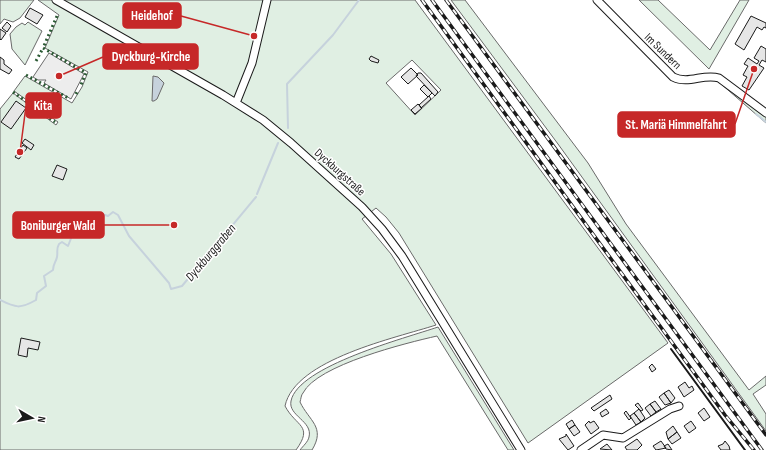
<svg xmlns="http://www.w3.org/2000/svg" width="766" height="450" viewBox="0 0 766 450" font-family="'Sofia Sans Condensed',sans-serif">
  <rect width="100%" height="100%" fill="#fff"/>
  <path fill="#e0efe3" stroke="#6a6a6a" fill-rule="evenodd" d="M 0,0 L 34,0 L 20,18 L 13,22 L 4,19 L 0,24 Z
    M 38,0 L 415,0 L 668,343 L 528,443 L 399,233 L 386,217 L 376,208 L 362,219 L 391,254 L 436,325 C 396,338 295,359 285,406 C 296,427 314,425 296,450 L 0,450 L 0,109 L 13,93 L 56,125 L 58,122 L 14,91 L 25,76 L 72,103 L 82,87 L 88,72 L 45,48 L 59,15 ZM 412,60 L 441,90 L 415,115 L 386,83 Z
    M 451,0 L 465,0 L 588,163 L 626,224 L 749,390 L 766,376 L 766,385 L 753,394 L 766,414 L 766,431 L 558,144 Z
    M 639,0 L 658,0 L 710,50 L 740,0 L 749,0 L 709,69 Z
    M 28,22 L 42,31 L 25,65 L 12,49 L 10,34 L 16,27 L 22,23 L 25,25 Z
    M 713,77 L 766,113 L 766,123 Z
    M 438,327 L 514,450 L 508,450 L 437,336 C 406,343 317,365 303,393 C 301,395 301,399 300,402 C 309,421 326,427 312,450 L 300,450 C 303,446 308,442 309,437 C 313,421 288,416 291,401 C 298,366 406,338 438,327 Z"/>
  <path fill="#ededed" stroke="#6a6a6a" d="M 49,53 L 84,74 L 71,99 L 44,83 L 46,80 L 38,80 L 33,77 Z"/>
  <path fill="#c6d2dc" stroke="#6a6a6a" d="M 153,76 L 158,77 L 164,83 L 157,99 L 154,101 L 152,101 Z"/>
  <g fill="none" stroke-linecap="round" stroke-linejoin="round">
    <path stroke="#c6d2dc" stroke-width="2" d="M 756,114 L 766,122
      M 288,128 L 287,84 L 333,35 L 359,0
      M 257,194 L 278,143
      M 0,300 C 16,308 20,309 36,300 L 37,293 L 46,286 L 44,276 L 53,270 C 53,264 56,262 57,257 C 58,252 56,249 59,244 L 62,242 L 68,246 L 72,236 L 81,235 L 85,232 L 90,232 C 90,219 88,220 102,214 L 108,216 L 113,212 L 118,215 L 129,236 L 169,283 L 171,289 L 182,286 L 256,197"/>
  </g>
  <path fill="#e6e6e6" stroke="#1a1a1a" d="M 30,8 L 43,15 L 37,24 L 25,17 Z
    M 751,16 L 766,23 L 766,28 L 764,27 L 762,30 L 757,27 L 744,50 L 735,44 Z
    M 7,22 L 11,26 L 7,32 L 2,28 Z
    M 0,29 L 6,33 L 1,40 L 0,39 Z
    M 761,46 L 766,49 L 766,62 L 762,60 L 759,65 L 764,68 L 749,90 L 742,86 L 747,77 L 743,75 L 748,66 L 744,64 L 748,58 L 757,64 L 759,61 L 754,58 Z
    M 371,56 L 379,60 L 378,63 L 371,61 L 369,59 Z
    M 0,57 L 4,60 L 4,64 L 12,70 L 9,74 L 0,69 Z
    M 411,68 L 418,75 L 408,84 L 401,77 Z
    M 418,73 L 421,73 L 438,92 L 435,96 L 416,76 Z
    M 424,85 L 432,93 L 428,97 L 420,89 Z
    M 429,96 L 431,99 L 421,108 L 419,105 Z
    M 16,101 L 26,108 L 11,129 L 1,122 Z
    M 418,104 L 422,108 L 415,114 L 411,110 Z
    M 25,139 L 34,145 L 31,150 L 22,143 Z
    M 23,145 L 27,148 L 19,159 L 15,157 Z
    M 57,165 L 67,169 L 63,180 L 52,176 Z
    M 21,338 L 40,342 L 38,350 L 28,348 L 27,357 L 18,355 Z
    M 652,364 L 656,369 L 652,372 L 649,367 Z
    M 685,382 L 689,388 L 692,386 L 694,390 L 684,397 L 678,387 Z
    M 669,390 L 675,398 L 671,403 L 664,393 Z
    M 664,393 L 671,403 L 665,405 L 659,397 Z
    M 610,395 L 612,399 L 594,411 L 591,408 Z
    M 655,401 L 661,409 L 656,412 L 650,404 Z
    M 638,403 L 643,410 L 641,411 L 635,405 Z
    M 650,404 L 656,412 L 651,416 L 645,408 Z
    M 704,408 L 710,417 L 704,421 L 698,413 Z
    M 606,409 L 609,413 L 602,417 L 600,413 Z
    M 639,409 L 645,418 L 641,422 L 634,413 Z
    M 626,411 L 631,418 L 629,420 L 624,413 Z
    M 634,413 L 641,422 L 636,425 L 630,416 Z
    M 572,420 L 575,425 L 569,429 L 566,424 Z
    M 589,421 L 590,423 L 594,421 L 599,428 L 591,434 L 585,425 Z
    M 691,421 L 696,428 L 689,433 L 684,426 Z
    M 575,425 L 580,432 L 574,436 L 569,429 Z
    M 673,426 L 677,432 L 668,439 L 666,432 Z
    M 677,432 L 681,438 L 672,444 L 668,439 Z
    M 566,434 L 574,446 L 568,450 L 559,439 L 566,436 Z
    M 637,439 L 642,445 L 637,450 L 627,450 L 625,447 Z
    M 661,441 L 666,448 L 656,450 L 653,446 Z
    M 725,441 L 729,446 L 730,450 L 721,450 L 718,446 L 723,444 Z
    M 607,444 L 612,450 L 600,449 Z
    M 668,444 L 672,450 L 666,449 L 664,446 Z"/>
  <g fill="none" stroke-linecap="round" stroke-linejoin="round">
    <defs>
      <path id="minor" d="M 56,0 L 223,95 L 263,120 L 291,143 L 362,207 L 382,229 L 402,256 L 521,450
        M 597,0 L 673,77 C 689,85 703,73 719,78 L 766,113
        M 236,103 L 252,63 L 267,0
        M 581,450 L 603,435 L 623,438 L 670,409 L 679,406"/>
    </defs>
    <use href="#minor" stroke="#1a1a1a" stroke-width="9"/>
    <use href="#minor" stroke="#fff" stroke-width="7"/>
    <defs>
      <path id="rail" d="M 422,0 L 725,415 L 754,450
        M 432,0 L 762,450
        M 446,0 L 766,435"/>
    </defs>
    <use href="#rail" stroke="#1a1a1a" stroke-width="3.5"/>
    <use href="#rail" stroke="#fff" stroke-width="2" stroke-dasharray="6" stroke-linecap="butt"/>
    <path stroke="#2b5a34" stroke-width="3" stroke-dasharray="2 3" stroke-linecap="butt" d="M 57,16 L 43,48 L 86,73 L 80,87
      M 36,61 L 43,48
      M 26,75 L 70,99
      M 13,92 L 55,122
      M 76,94 L 77,92"/>
    <path stroke="#1a1a1a" stroke-width="2" d="M 671,349 L 745,450"/>
  </g>
  <g text-anchor="middle" stroke-width="3" stroke-linejoin="round" paint-order="stroke">
    <g font-size="12" fill="#1a1a1a" stroke="#fff">
      <text transform="translate(663 51) rotate(44)" y="4">Im Sundern</text>
      <text transform="translate(340 172) rotate(42)" y="4">Dyckburgstraße</text>
    </g>
    <g font-size="13" font-style="italic" fill="#1a1a1a" stroke="#fff">
      <text transform="translate(210 252) rotate(-50)" y="5">Dyckburggraben</text>
    </g>
  </g>
  <path fill="none" stroke="#c62828" stroke-width="1.5" d="M254 36L181 16M59 76L103 57M20 152L26 106M754 69L735 124M174 225L104 225"/>
  <g fill="#c62828" stroke="#fff" stroke-width="1.5">
    <circle cx="254" cy="36" r="4"/>
    <circle cx="59" cy="76" r="4"/>
    <circle cx="20" cy="152" r="4"/>
    <circle cx="754" cy="69" r="4"/>
    <circle cx="174" cy="225" r="4"/>
  </g>
  <g fill="#c62828" stroke="#c62828" stroke-width="1.5">
    <rect x="123" y="3" width="58" height="25" rx="4"/>
    <rect x="103" y="44" width="95" height="25" rx="4"/>
    <rect x="26" y="93" width="35" height="25" rx="4"/>
    <rect x="618" y="112" width="117" height="25" rx="4"/>
    <rect x="13" y="212" width="91" height="26" rx="4"/>
  </g>
  <g font-size="13" text-anchor="middle" font-weight="bold" fill="#fff">
    <text x="152" y="20">Heidehof</text>
    <text x="151" y="61">Dyckburg-Kirche</text>
    <text x="43" y="110">Kita</text>
    <text x="676" y="129">St. Mariä Himmelfahrt</text>
    <text x="58" y="230">Boniburger Wald</text>
  </g>
  <g transform="translate(32 418) rotate(99)" stroke="#ffffff" stroke-width="3" paint-order="stroke">
  <path d="M0-3L7 15L0 10L-7 15Z" fill="#1a1a1a"/>
  <text y="-6" font-size="11" font-weight="bold" text-anchor="middle" fill="#1a1a1a">N</text>
  </g>
</svg>
